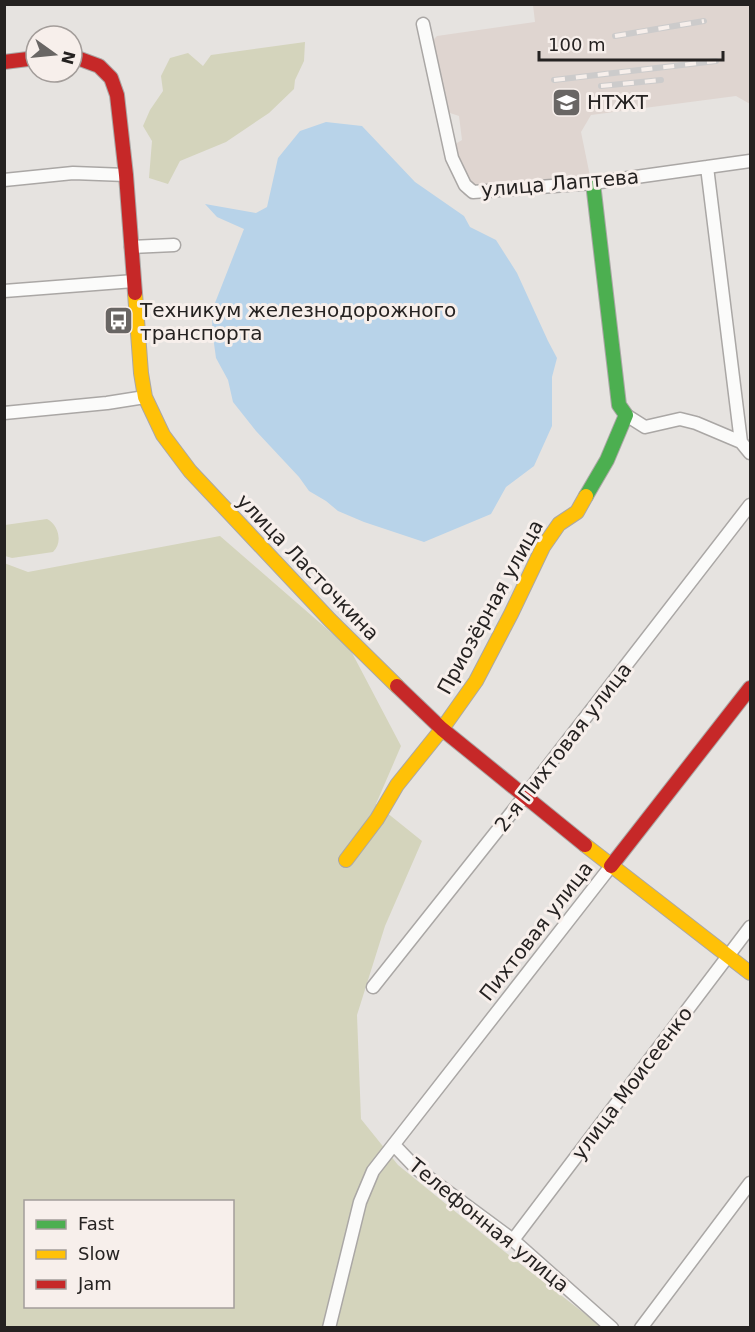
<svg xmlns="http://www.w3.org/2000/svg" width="755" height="1332" viewBox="0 0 755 1332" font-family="'DejaVu Sans',sans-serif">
  <rect width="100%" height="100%" fill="#e6e3e0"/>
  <path fill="#dfd5d0" d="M 533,5 L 750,5 L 750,104 L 736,96 L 591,115 L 581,132 L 591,181 L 471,197 L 464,195 L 461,187 L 454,149 L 457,143 L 462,140 L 459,116 L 447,112 L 430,43 L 437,36 L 535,22 Z"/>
  <path fill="#d4d4bc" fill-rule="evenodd" d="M 305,42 L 304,61 L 295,80 L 294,89 L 269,113 L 226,142 L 180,161 L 168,184 L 149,178 L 152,141 L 143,126 L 150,110 L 163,91 L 161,76 L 170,58 L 188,53 L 203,66 L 211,55 Z
    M 47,519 C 59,525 63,543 53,552 L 12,558 L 5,556 L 5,525 Z
    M 220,536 L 350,649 L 401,746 L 376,804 L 422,841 L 385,926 L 357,1015 L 361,1119 L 398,1165 L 505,1252 L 602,1327 L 5,1327 L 4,563 L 28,572 ZM 26,1202 L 232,1202 L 232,1306 L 26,1306 Z"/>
  <path fill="#b8d3e9" d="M 326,122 L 362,126 L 415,182 L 464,216 L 470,227 L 496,240 L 517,273 L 548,341 L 557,358 L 552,377 L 552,426 L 534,466 L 506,487 L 491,514 L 424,542 L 364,522 L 338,511 L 326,501 L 309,491 L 299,477 L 256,431 L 233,402 L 228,380 L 216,358 L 212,329 L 213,308 L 244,229 L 217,217 L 205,204 L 256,213 L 267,207 L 278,158 L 300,131 Z"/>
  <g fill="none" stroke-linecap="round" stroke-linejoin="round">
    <defs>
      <path id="street" d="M 423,24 L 452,158 L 465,185 L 473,192 L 593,183 L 750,161
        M 707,167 L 741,442 L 750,453
        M 4,180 L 73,173 L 126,175
        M 131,247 L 174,245
        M 4,291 L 134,281
        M 4,413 L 107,403 L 145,397
        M 626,415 L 645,427 L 680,419 L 696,423 L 741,442
        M 373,987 L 524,797 L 750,505
        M 394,1145 L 417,1169 L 513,1240 L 612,1328
        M 513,1240 L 750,927
        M 329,1328 L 360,1202 L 373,1171 L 611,866
        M 641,1328 L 750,1183"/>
      <path id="fast" d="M 586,496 L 607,460 L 626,415 L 619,405 L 593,183"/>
      <path id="slow" d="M 135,293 L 141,373 L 145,397 L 163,435 L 190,471 L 330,620 L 397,686
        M 585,845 L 750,973
        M 346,860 L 377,819 L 397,785 L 442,729 L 476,681 L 511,614 L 543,547 L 559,524 L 577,512 L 586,496"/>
      <path id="jam" d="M 72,56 L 99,66 L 111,78 L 117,95 L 126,175 L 135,293
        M 4,62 L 36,58
        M 397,686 L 442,729 L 585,845
        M 611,866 L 750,688"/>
    </defs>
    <use href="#street" stroke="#aaa7a5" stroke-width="15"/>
    <use href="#fast" stroke="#aaa7a5" stroke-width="16"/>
    <use href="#slow" stroke="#aaa7a5" stroke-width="16"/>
    <use href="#jam" stroke="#aaa7a5" stroke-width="16"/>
    <use href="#street" stroke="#fbfbfa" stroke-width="12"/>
    <use href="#fast" stroke="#4caf50" stroke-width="14"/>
    <use href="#slow" stroke="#ffc107" stroke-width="14"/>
    <use href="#jam" stroke="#c62828" stroke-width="14"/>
    <defs>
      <path id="rail" d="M 615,36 L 704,21
        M 554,80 L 716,61
        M 601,86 L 661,80"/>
    </defs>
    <use href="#rail" stroke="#cccbcb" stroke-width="6"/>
    <use href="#rail" stroke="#f7efeb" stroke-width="4" stroke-dasharray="11" stroke-linecap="butt"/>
  </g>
  <defs>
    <symbol id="university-square" viewBox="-11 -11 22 22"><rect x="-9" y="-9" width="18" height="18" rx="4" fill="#696664" stroke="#f7efeb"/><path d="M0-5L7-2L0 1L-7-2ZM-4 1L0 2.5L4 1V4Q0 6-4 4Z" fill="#fff"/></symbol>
    <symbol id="bus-square" viewBox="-11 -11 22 22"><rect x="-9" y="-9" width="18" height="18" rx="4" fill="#696664" stroke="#f7efeb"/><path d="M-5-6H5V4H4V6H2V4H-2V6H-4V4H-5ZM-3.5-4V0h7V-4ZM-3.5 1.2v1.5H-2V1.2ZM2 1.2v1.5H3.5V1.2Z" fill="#fff"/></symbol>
  </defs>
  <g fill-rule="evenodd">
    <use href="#university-square" x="550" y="86" width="33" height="33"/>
    <use href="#bus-square" x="102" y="304" width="33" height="33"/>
  </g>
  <g text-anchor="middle" stroke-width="6" stroke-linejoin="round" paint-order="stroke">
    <g font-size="20" fill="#252221" stroke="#f7efeb" text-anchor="start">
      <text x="587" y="109">НТЖТ</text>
      <text x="140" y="317">Техникум железнодорожного<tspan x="140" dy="23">транспорта</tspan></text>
    </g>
    <g font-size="20" fill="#252221" stroke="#f7efeb">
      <text transform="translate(560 183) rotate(-5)" y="7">улица Лаптева</text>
      <text transform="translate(308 567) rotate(46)" y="7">улица Ласточкина</text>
      <text transform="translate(490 607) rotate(-61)" y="7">Приозёрная улица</text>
      <text transform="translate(563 747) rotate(-52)" y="7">2-я Пихтовая улица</text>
      <text transform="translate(536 931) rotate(-52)" y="7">Пихтовая улица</text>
      <text transform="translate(632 1083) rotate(-53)" y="7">улица Моисеенко</text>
      <text transform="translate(489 1225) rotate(39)" y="7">Телефонная улица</text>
    </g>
  </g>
  <rect width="755" height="1332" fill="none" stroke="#252221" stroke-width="12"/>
  <rect x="24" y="1200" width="210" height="108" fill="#f7efeb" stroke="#a39d9a" stroke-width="1.5"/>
  <rect x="36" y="1220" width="30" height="9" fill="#4caf50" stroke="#a39d9a" stroke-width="1.5"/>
  <text x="78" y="1230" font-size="18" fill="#252221">Fast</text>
  <rect x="36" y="1250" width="30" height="9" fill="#ffc107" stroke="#a39d9a" stroke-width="1.5"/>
  <text x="78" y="1260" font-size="18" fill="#252221">Slow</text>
  <rect x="36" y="1280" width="30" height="9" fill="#c62828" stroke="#a39d9a" stroke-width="1.5"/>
  <text x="78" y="1290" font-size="18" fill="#252221">Jam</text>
  <g transform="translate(54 54) rotate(105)"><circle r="28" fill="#f7efeb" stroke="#a39d9a" stroke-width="1.5"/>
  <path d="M0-4.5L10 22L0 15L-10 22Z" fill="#696664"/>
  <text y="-9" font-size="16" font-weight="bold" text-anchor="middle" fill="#252221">N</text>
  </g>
  <path d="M539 51v9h184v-9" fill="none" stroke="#252221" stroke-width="3"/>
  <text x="548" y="51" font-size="18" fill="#252221" stroke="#f7efeb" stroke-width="4.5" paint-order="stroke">100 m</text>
</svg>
